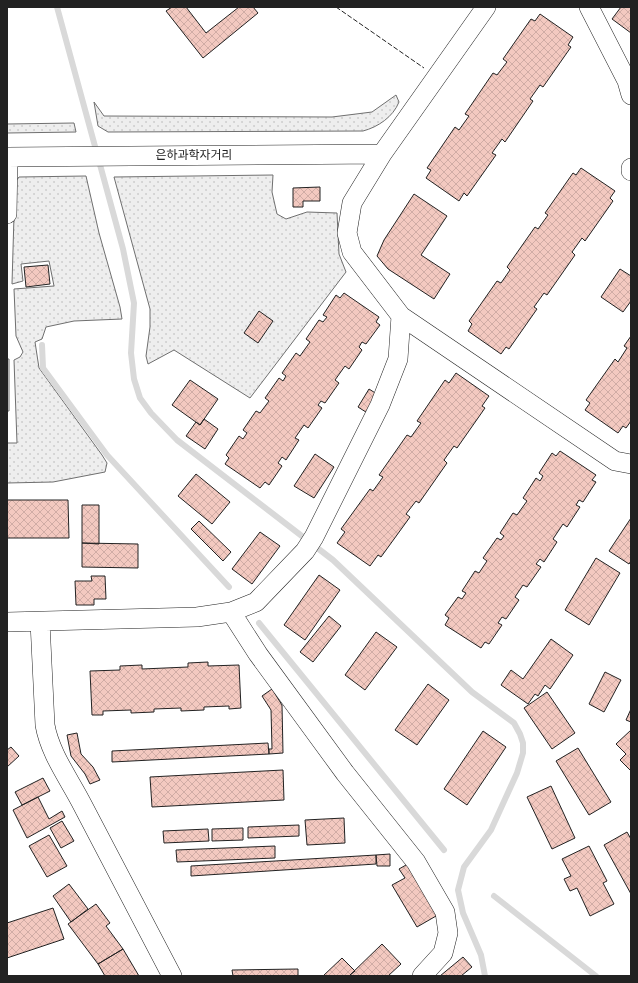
<svg xmlns="http://www.w3.org/2000/svg" width="638" height="983" viewBox="0 0 638 983" font-family="'Exo 2','Noto Sans KR',sans-serif">
  <defs>
    <pattern id="green-dots" width="8" height="8" patternUnits="userSpaceOnUse"><rect width="8" height="8" fill="#eee"/><path d="M2 2h.1M6 6h.1" fill="none" stroke="#ccc" stroke-width="1.8" stroke-linecap="round"/></pattern>
    <pattern id="building-cross-hatch" width="8" height="8" patternUnits="userSpaceOnUse"><rect width="8" height="8" fill="#f3c9c0"/><path d="M0 0l8 8M0 8l8-8" fill="none" stroke="#d0aca5"/></pattern>
  </defs>
  <rect width="100%" height="100%" fill="#fff"/>
  <path fill="url(#green-dots)" stroke="#6f6f6f" d="M 396,95 L 399,102 C 393,117 378,127 363,131 L 108,132 L 98,126 L 94,102 L 104,116 L 332,117 L 372,112 Z
    M 74,123 L 76,132 L 7,133 L 7,124 Z
    M 273,175 L 272,192 L 277,214 L 286,219 L 307,212 L 337,213 L 339,254 L 346,272 L 250,398 L 174,350 L 148,364 L 146,356 L 150,327 L 150,309 L 114,177 Z
    M 86,176 L 99,233 L 120,307 L 122,319 L 74,321 L 46,327 L 42,339 L 35,342 L 39,368 L 102,455 L 107,463 L 105,472 L 53,482 L 7,483 L 7,443 L 17,443 L 14,360 L 20,357 L 23,352 L 16,336 L 14,289 L 54,286 L 49,261 L 21,264 L 23,281 L 12,284 L 15,182 L 19,177 Z
    M 7,359 L 9,359 L 9,411 L 7,411 Z"/>
  <g fill="none" stroke-linecap="round" stroke-linejoin="round">
    <path stroke="#d9d9d9" stroke-width="6" d="M 57,7 L 123,249 L 134,303 L 131,353 L 134,379 L 140,398 L 151,413 L 177,440 L 333,560 L 472,692 L 514,723 L 520,734 L 523,743 L 523,753 L 517,773 L 491,830 L 464,867 L 458,890 L 463,913 L 481,955 L 485,976
      M 42,345 L 43,368 L 107,455 L 229,587
      M 259,623 L 444,850
      M 494,896 L 596,976"/>
  </g>
  <path fill="url(#building-cross-hatch)" stroke="#222" d="M 172,7 L 186,7 L 206,33 L 239,7 L 253,7 L 258,13 L 203,58 L 166,11 Z
    M 621,7 L 631,7 L 631,33 L 612,19 Z
    M 540,14 L 573,37 L 568,45 L 571,47 L 543,87 L 540,85 L 530,99 L 533,101 L 505,142 L 502,139 L 492,153 L 496,155 L 467,196 L 464,193 L 459,201 L 426,178 L 431,170 L 427,168 L 455,127 L 459,130 L 469,116 L 465,114 L 493,73 L 497,75 L 507,62 L 503,59 L 531,19 L 535,21 Z
    M 581,168 L 615,191 L 610,198 L 613,201 L 585,241 L 582,238 L 572,252 L 575,255 L 547,295 L 544,293 L 534,307 L 537,309 L 509,349 L 506,347 L 501,354 L 468,331 L 472,324 L 469,321 L 497,281 L 501,283 L 510,270 L 507,267 L 535,227 L 538,229 L 548,215 L 545,213 L 573,173 L 576,175 Z
    M 320,187 L 320,201 L 303,201 L 303,207 L 293,207 L 293,188 Z
    M 414,194 L 447,216 L 421,255 L 450,274 L 434,299 L 388,269 L 377,256 L 384,240 Z
    M 48,265 L 50,284 L 26,287 L 24,267 Z
    M 620,269 L 631,276 L 631,301 L 623,312 L 601,297 Z
    M 344,293 L 379,317 L 376,322 L 380,325 L 366,344 L 362,342 L 359,347 L 362,350 L 349,369 L 345,366 L 335,380 L 339,383 L 325,403 L 321,401 L 318,405 L 322,408 L 308,428 L 304,425 L 295,438 L 299,440 L 286,460 L 282,457 L 278,463 L 282,466 L 269,485 L 265,482 L 260,488 L 225,464 L 229,458 L 226,455 L 239,436 L 243,439 L 247,433 L 243,430 L 256,411 L 260,413 L 269,401 L 265,398 L 279,378 L 283,381 L 286,376 L 282,373 L 296,353 L 300,356 L 310,342 L 306,339 L 319,320 L 323,322 L 327,317 L 323,315 L 336,295 L 340,298 Z
    M 259,311 L 273,321 L 258,343 L 244,333 Z
    M 631,336 L 631,421 L 626,428 L 623,426 L 618,433 L 585,410 L 590,403 L 586,400 L 615,359 L 618,362 L 627,348 L 624,346 Z
    M 456,373 L 489,396 L 482,406 L 485,408 L 457,448 L 454,446 L 444,460 L 447,463 L 419,503 L 416,501 L 406,514 L 410,517 L 381,557 L 378,555 L 370,566 L 337,543 L 345,532 L 341,529 L 370,489 L 373,491 L 383,477 L 379,475 L 407,435 L 411,437 L 421,423 L 417,421 L 445,380 L 449,383 Z
    M 190,380 L 218,399 L 200,425 L 172,405 Z
    M 369,389 L 380,396 L 369,414 L 358,407 Z
    M 204,419 L 218,429 L 205,449 L 186,436 L 196,422 L 200,425 Z
    M 560,451 L 596,475 L 592,480 L 596,482 L 583,502 L 579,500 L 576,505 L 580,507 L 567,527 L 563,524 L 553,539 L 557,542 L 544,562 L 540,559 L 536,564 L 541,567 L 527,587 L 523,585 L 515,597 L 519,600 L 506,619 L 502,617 L 498,623 L 502,625 L 489,644 L 485,642 L 481,648 L 445,625 L 449,618 L 445,615 L 458,597 L 462,599 L 466,593 L 462,591 L 475,571 L 479,573 L 487,561 L 483,558 L 497,538 L 501,540 L 504,536 L 500,533 L 513,513 L 517,515 L 527,501 L 523,498 L 536,478 L 540,481 L 543,476 L 539,473 L 552,453 L 556,456 Z
    M 315,454 L 334,467 L 314,498 L 294,486 Z
    M 196,474 L 230,502 L 212,524 L 178,496 Z
    M 7,500 L 68,500 L 69,538 L 7,538 Z
    M 82,505 L 99,505 L 99,544 L 82,543 Z
    M 631,518 L 631,561 L 629,564 L 609,551 Z
    M 199,521 L 231,552 L 223,561 L 191,529 Z
    M 260,532 L 280,546 L 252,584 L 232,569 Z
    M 82,543 L 138,544 L 138,568 L 82,567 Z
    M 596,558 L 620,573 L 589,625 L 565,610 Z
    M 319,575 L 340,590 L 305,640 L 284,625 Z
    M 91,576 L 105,576 L 106,599 L 94,599 L 94,605 L 76,605 L 75,581 L 92,581 Z
    M 329,616 L 341,626 L 313,662 L 300,652 Z
    M 376,632 L 397,647 L 365,690 L 345,675 Z
    M 551,639 L 573,655 L 550,689 L 545,685 L 538,696 L 535,694 L 528,704 L 501,685 L 511,670 L 523,679 Z
    M 208,662 L 208,666 L 239,665 L 241,708 L 229,709 L 229,706 L 204,707 L 204,710 L 181,711 L 181,708 L 154,709 L 154,712 L 131,713 L 131,710 L 103,711 L 103,715 L 92,715 L 90,671 L 120,670 L 120,666 L 142,665 L 142,669 L 188,667 L 188,663 Z
    M 605,672 L 621,680 L 604,712 L 589,704 Z
    M 428,684 L 449,700 L 417,745 L 395,730 Z
    M 272,689 L 282,705 L 283,753 L 269,754 L 269,749 L 272,749 L 271,710 L 262,696 Z
    M 547,692 L 575,733 L 552,749 L 524,708 Z
    M 631,709 L 631,722 L 626,720 Z
    M 631,730 L 631,771 L 620,760 L 626,754 L 616,744 Z
    M 483,731 L 506,747 L 467,805 L 444,789 Z
    M 77,733 L 81,754 L 93,767 L 100,780 L 90,784 L 85,774 L 71,756 L 67,735 Z
    M 268,743 L 269,754 L 112,762 L 112,751 Z
    M 11,747 L 19,756 L 7,767 L 7,750 Z
    M 578,748 L 611,802 L 589,815 L 556,761 Z
    M 283,770 L 284,800 L 152,807 L 150,777 Z
    M 43,778 L 50,791 L 22,805 L 15,792 Z
    M 551,786 L 575,838 L 552,849 L 527,797 Z
    M 38,797 L 49,819 L 62,811 L 65,817 L 27,838 L 13,810 Z
    M 344,818 L 345,843 L 307,845 L 305,820 Z
    M 62,821 L 74,841 L 61,848 L 50,828 Z
    M 299,825 L 299,836 L 248,838 L 248,827 Z
    M 243,828 L 243,840 L 212,841 L 212,829 Z
    M 208,829 L 209,841 L 164,843 L 163,831 Z
    M 627,832 L 631,839 L 631,894 L 604,845 Z
    M 49,835 L 67,866 L 47,877 L 29,846 Z
    M 275,846 L 275,858 L 177,862 L 176,850 Z
    M 589,846 L 607,881 L 603,883 L 614,904 L 590,916 L 577,888 L 570,891 L 564,879 L 571,876 L 562,859 Z
    M 390,854 L 390,866 L 377,866 L 376,855 Z
    M 376,855 L 376,864 L 191,876 L 191,866 Z
    M 413,861 L 443,912 L 417,927 L 392,885 L 405,878 L 399,869 Z
    M 69,884 L 88,909 L 71,922 L 53,896 Z
    M 96,904 L 110,923 L 106,926 L 123,949 L 98,964 L 68,924 Z
    M 53,908 L 64,939 L 7,958 L 7,923 Z
    M 382,944 L 401,964 L 388,976 L 349,976 Z
    M 123,949 L 139,976 L 105,976 L 98,964 Z
    M 463,957 L 472,967 L 461,976 L 440,976 Z
    M 342,958 L 355,971 L 349,976 L 323,976 Z
    M 298,969 L 298,976 L 233,976 L 232,970 Z"/>
  <g fill="none" stroke-linecap="round" stroke-linejoin="round">
    <defs>
      <path id="minor" d="M 589,7 L 627,81 L 631,95
        M 7,157 L 382,154
        M 631,168 L 631,171
        M 7,214 L 8,157
        M 401,316 L 615,461 L 631,464
        M 231,612 L 258,654 L 345,773 L 416,862 L 445,912 L 448,933 L 443,953 L 422,976
        M 7,622 L 197,617 L 231,612 L 256,602 L 305,551 L 314,537 L 380,405 L 398,359 L 401,316 L 352,252 L 347,233 L 352,203 L 382,154 L 486,7
        M 40,622 L 45,725 C 50,754 70,780 83,806 C 113,863 142,919 172,976"/>
    </defs>
    <use href="#minor" stroke="#222" stroke-width="20"/>
    <use href="#minor" stroke="#fff" stroke-width="19"/>
    <path stroke="#222" stroke-width="1" stroke-dasharray="5 2" stroke-linecap="butt" d="M 336,7 L 424,68"/>
  </g>
  <g text-anchor="middle" stroke-width="3" stroke-linejoin="round" paint-order="stroke">
    <g font-size="12" fill="#222" stroke="#fff">
      <text x="194" y="159">은하과학자거리</text>
    </g>
  </g>
  <rect width="638" height="983" fill="none" stroke="#222222" stroke-width="16"/>
</svg>
